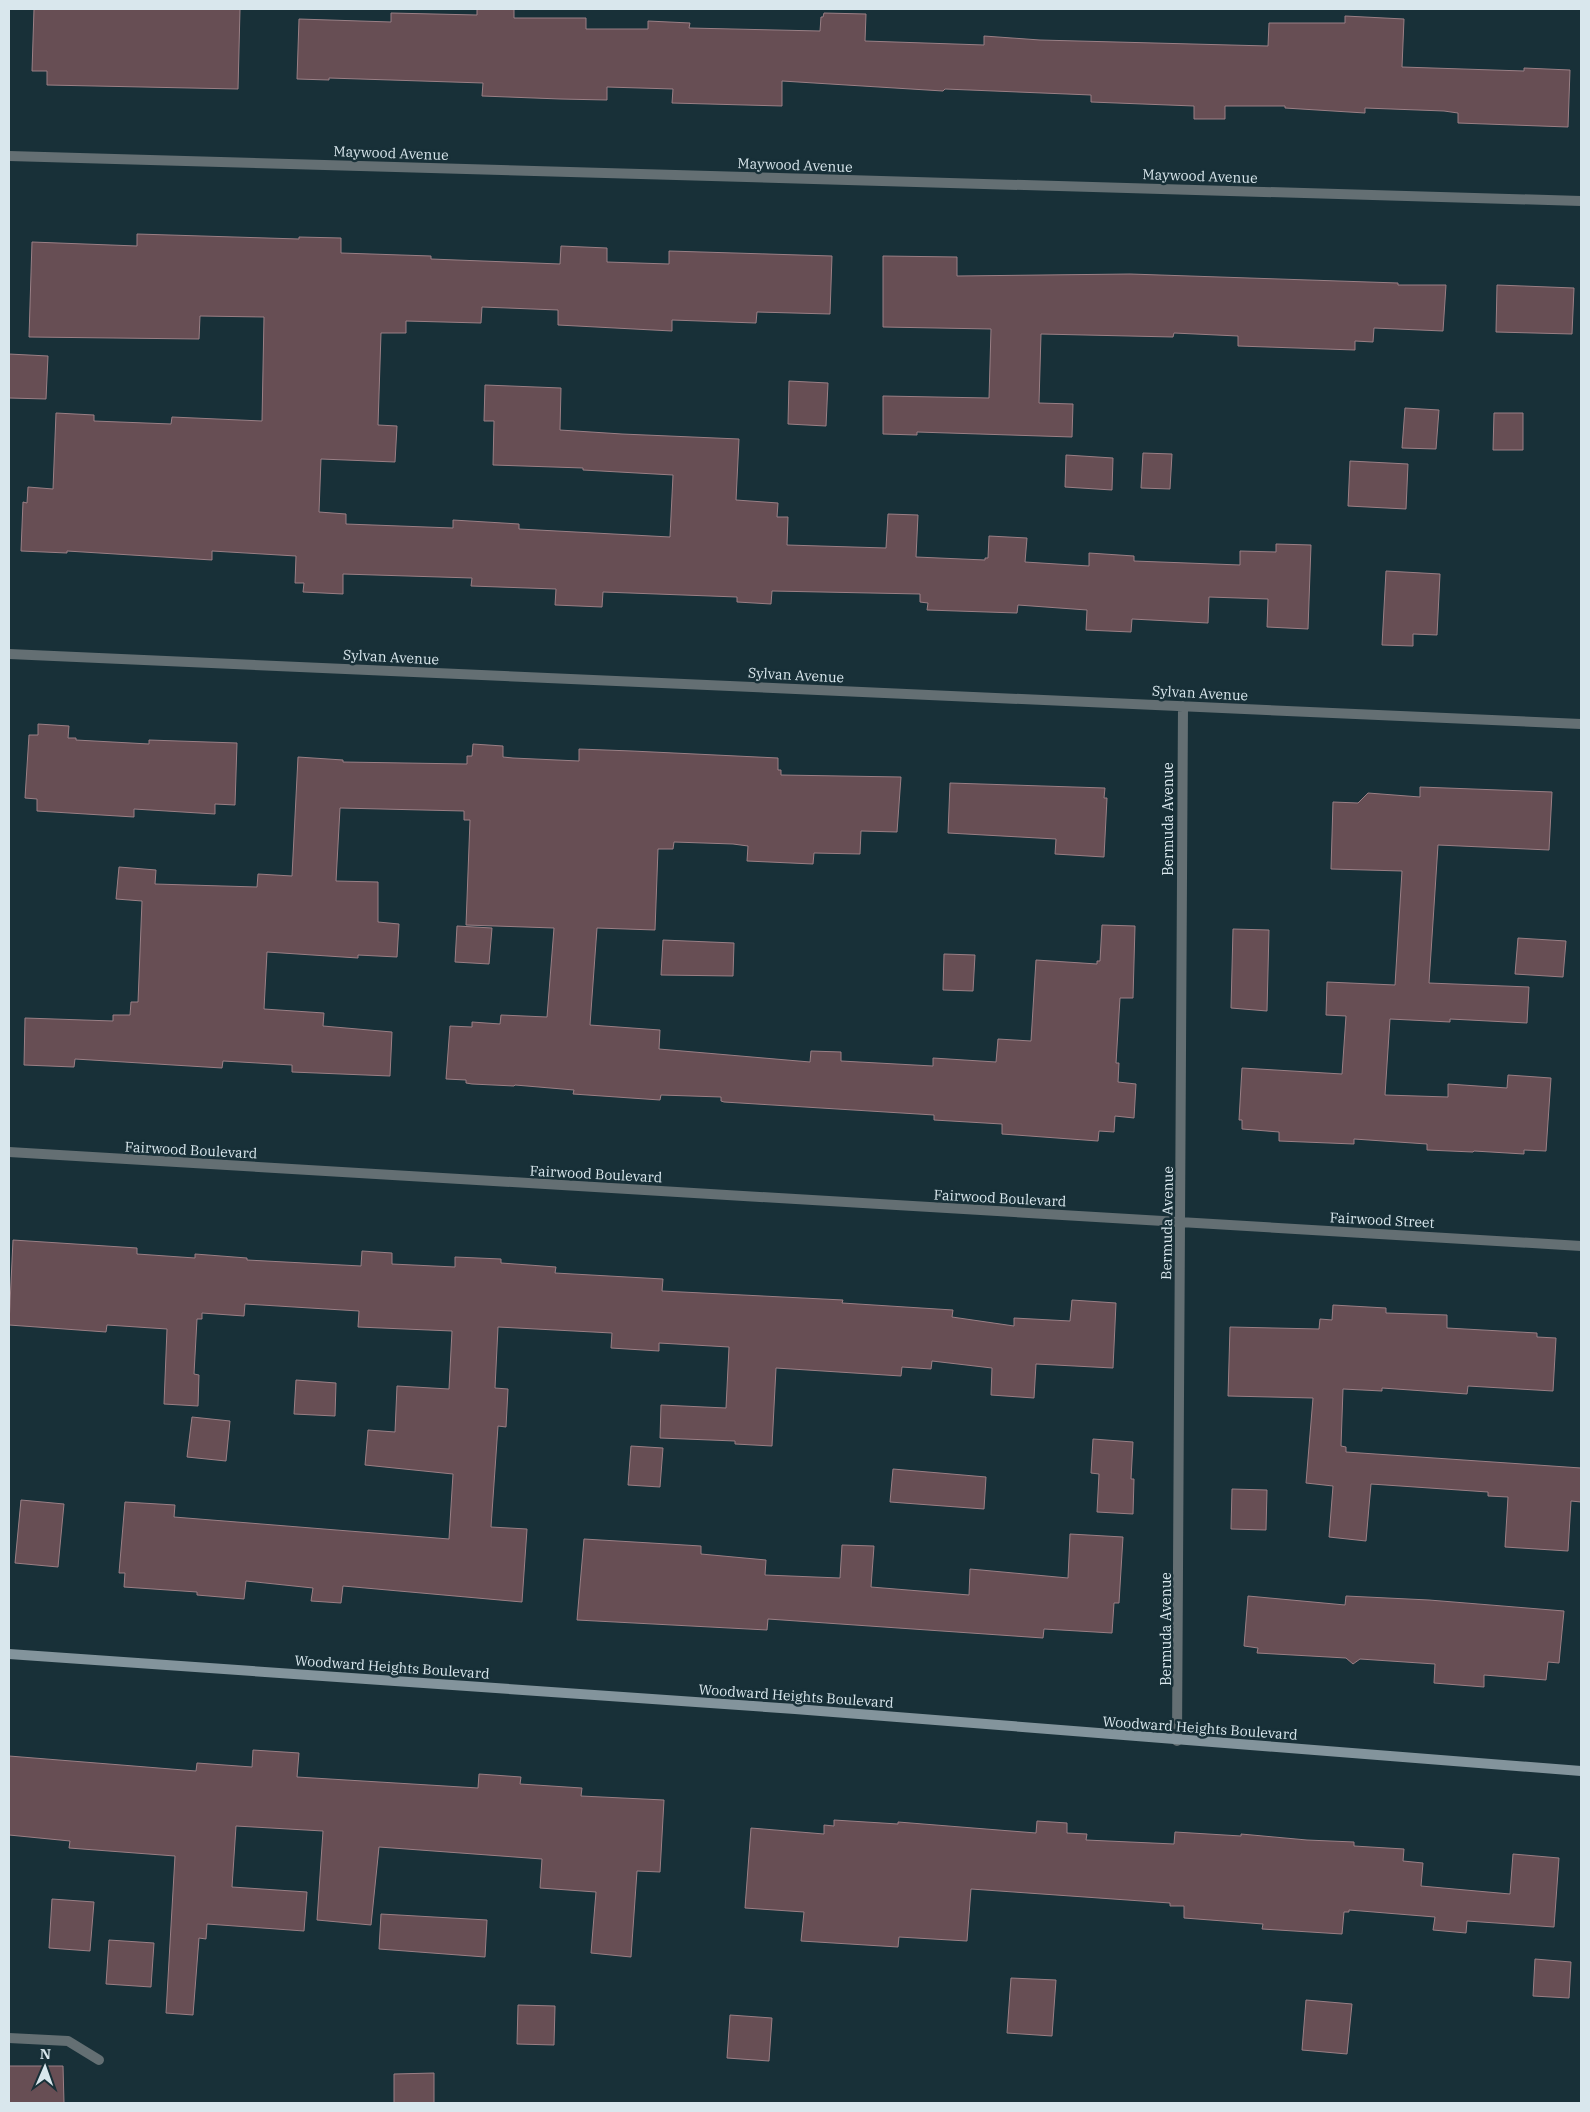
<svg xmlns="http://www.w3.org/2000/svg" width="1590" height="2112" viewBox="0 0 1590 2112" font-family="'IBM Plex Serif',serif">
  <rect width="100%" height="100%" fill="#183038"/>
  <path fill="#674e54" stroke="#9a7f85" d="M 34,9 L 240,9 L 238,89 L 47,85 L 47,71 L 32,71 Z
    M 477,9 L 514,9 L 514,18 L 586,18 L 586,29 L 648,29 L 648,21 L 690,23 L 689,28 L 820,31 L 821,17 L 823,17 L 824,13 L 866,14 L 865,41 L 984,45 L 984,36 L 1040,40 L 1268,46 L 1269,23 L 1345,23 L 1345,16 L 1404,19 L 1402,67 L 1524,71 L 1524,68 L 1570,70 L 1568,127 L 1458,123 L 1458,113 L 1444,111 L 1365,108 L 1365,113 L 1285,108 L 1285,106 L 1225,106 L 1225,119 L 1194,119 L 1194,106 L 1091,102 L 1091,95 L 945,89 L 943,91 L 782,81 L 782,106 L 672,103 L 673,89 L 607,87 L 607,100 L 560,99 L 482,96 L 483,83 L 329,78 L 329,80 L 297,79 L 299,19 L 391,22 L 391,13 L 477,15 Z
    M 137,234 L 299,239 L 299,237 L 341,238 L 341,253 L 431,256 L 431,259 L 560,264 L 561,246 L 607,248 L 607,262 L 669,264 L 669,251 L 832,256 L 830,314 L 757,312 L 756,323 L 672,320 L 672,331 L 558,325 L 558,310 L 482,307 L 481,323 L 406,321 L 406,333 L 381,333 L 378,425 L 397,426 L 395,462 L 321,459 L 319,512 L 346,514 L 346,524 L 453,528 L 453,520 L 519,524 L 519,529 L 670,537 L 673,475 L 583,470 L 583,468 L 493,465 L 494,421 L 484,421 L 485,385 L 561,388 L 560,430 L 622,434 L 739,439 L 736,500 L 778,503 L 777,517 L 788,517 L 787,545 L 886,548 L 888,514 L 918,515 L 916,557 L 985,560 L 985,558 L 988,558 L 989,536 L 1027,538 L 1025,562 L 1089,566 L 1089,553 L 1134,556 L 1134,561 L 1240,565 L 1240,551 L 1276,552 L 1276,544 L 1311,545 L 1308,629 L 1267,627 L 1268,599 L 1209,597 L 1208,623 L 1132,619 L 1131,632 L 1086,630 L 1087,610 L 1018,605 L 1017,613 L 927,610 L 928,603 L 920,602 L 920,594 L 772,591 L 771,604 L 737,602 L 737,597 L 603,592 L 602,607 L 555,605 L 556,589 L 471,586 L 472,578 L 343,574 L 343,594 L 303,592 L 304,583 L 295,583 L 296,556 L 212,551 L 212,560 L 67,551 L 67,553 L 21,551 L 23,502 L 27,503 L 28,487 L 53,489 L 56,413 L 94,415 L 94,421 L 171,424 L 172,417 L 262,421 L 264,317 L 200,316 L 199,339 L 29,337 L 32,242 L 137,246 Z
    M 883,256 L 957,257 L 957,276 L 1130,274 L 1398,283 L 1398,285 L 1446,285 L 1443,331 L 1374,328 L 1373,342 L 1355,341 L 1355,350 L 1238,346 L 1238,336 L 1174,333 L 1173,337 L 1041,334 L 1039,403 L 1073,404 L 1072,437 L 917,432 L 917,435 L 883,434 L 883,396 L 989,398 L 991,329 L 883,327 Z
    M 1497,285 L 1574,288 L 1572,334 L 1496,332 Z
    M 9,354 L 48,356 L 46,399 L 9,398 Z
    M 789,381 L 828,383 L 826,426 L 788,424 Z
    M 1405,408 L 1439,410 L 1436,449 L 1402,448 Z
    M 1494,413 L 1523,413 L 1523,450 L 1493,450 Z
    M 1143,453 L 1172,454 L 1170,489 L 1141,488 Z
    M 1066,455 L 1113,458 L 1112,490 L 1065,487 Z
    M 1350,461 L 1408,464 L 1406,509 L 1348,506 Z
    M 1386,571 L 1440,574 L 1437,635 L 1413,634 L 1413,646 L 1382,645 Z
    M 38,724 L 69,726 L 68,738 L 76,738 L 76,740 L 149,744 L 149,740 L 237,743 L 235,805 L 215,804 L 215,814 L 134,809 L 134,817 L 37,811 L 37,799 L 25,798 L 29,735 L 38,735 Z
    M 473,744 L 503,746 L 503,757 L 513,758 L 579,761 L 579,749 L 632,751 L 778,758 L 778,770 L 781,770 L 781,775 L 901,777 L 897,832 L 861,831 L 860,854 L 814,853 L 813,864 L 747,861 L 748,846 L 733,844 L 674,842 L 673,849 L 658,849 L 655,930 L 597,928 L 590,1025 L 660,1030 L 659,1049 L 810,1062 L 811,1051 L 841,1052 L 841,1061 L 933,1066 L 933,1058 L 996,1062 L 998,1039 L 1031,1041 L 1036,960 L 1097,964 L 1097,961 L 1100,961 L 1102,925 L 1135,926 L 1133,998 L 1120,998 L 1116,1063 L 1119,1063 L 1118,1082 L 1136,1084 L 1134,1118 L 1115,1116 L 1114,1132 L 1099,1131 L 1098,1141 L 1002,1134 L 1002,1124 L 934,1120 L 934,1115 L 724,1102 L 721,1101 L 721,1097 L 661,1095 L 660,1100 L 573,1094 L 574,1090 L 515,1085 L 514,1086 L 472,1084 L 466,1083 L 466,1080 L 446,1079 L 450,1026 L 472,1027 L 472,1022 L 500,1024 L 501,1015 L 547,1017 L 554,928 L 466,925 L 470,820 L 464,820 L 464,811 L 340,808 L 336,881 L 378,882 L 378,922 L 399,924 L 397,957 L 358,955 L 358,958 L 267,952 L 264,1009 L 324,1013 L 323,1026 L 392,1032 L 390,1076 L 292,1072 L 292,1065 L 223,1061 L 222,1068 L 75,1059 L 74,1067 L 24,1065 L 25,1018 L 113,1021 L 113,1015 L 130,1015 L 131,1002 L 138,1002 L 142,901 L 116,899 L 119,867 L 156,870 L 155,884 L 257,887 L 258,874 L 292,876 L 298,757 L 343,760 L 343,762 L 467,764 L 467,756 L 472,756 Z
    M 950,783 L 1105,788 L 1104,798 L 1107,798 L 1104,857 L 1055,854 L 1056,839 L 948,833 Z
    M 1420,787 L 1552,792 L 1549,850 L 1438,845 L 1429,983 L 1529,987 L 1527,1023 L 1450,1019 L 1450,1022 L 1390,1019 L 1385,1095 L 1448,1097 L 1448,1084 L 1507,1088 L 1508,1075 L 1551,1078 L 1546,1151 L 1524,1150 L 1524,1154 L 1474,1151 L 1473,1152 L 1427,1150 L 1427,1144 L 1354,1139 L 1354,1144 L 1279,1141 L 1279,1132 L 1242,1129 L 1242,1120 L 1239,1120 L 1242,1068 L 1342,1074 L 1346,1016 L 1326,1015 L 1327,982 L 1395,985 L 1402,871 L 1331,869 L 1333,802 L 1358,803 L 1368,793 L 1420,797 Z
    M 457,926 L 492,928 L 489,964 L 455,962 Z
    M 1233,929 L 1269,930 L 1267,1011 L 1231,1008 Z
    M 1518,938 L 1566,941 L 1563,977 L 1515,974 Z
    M 663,940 L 734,943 L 733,976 L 661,975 Z
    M 944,954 L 975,955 L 973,991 L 943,990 Z
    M 13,1240 L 137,1248 L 137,1254 L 195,1258 L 195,1254 L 247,1258 L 247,1260 L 361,1266 L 362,1251 L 392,1253 L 392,1264 L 455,1267 L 455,1257 L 501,1259 L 501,1263 L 556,1267 L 555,1273 L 663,1279 L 662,1291 L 843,1300 L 842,1303 L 953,1310 L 952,1317 L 1014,1326 L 1014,1318 L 1070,1321 L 1072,1300 L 1116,1303 L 1113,1368 L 1036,1364 L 1034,1398 L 991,1395 L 992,1368 L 932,1361 L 931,1369 L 902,1367 L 901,1376 L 776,1368 L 772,1446 L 735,1444 L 735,1441 L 660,1438 L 661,1405 L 726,1408 L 729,1347 L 659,1343 L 659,1351 L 611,1348 L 612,1333 L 498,1327 L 495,1388 L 508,1389 L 506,1427 L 498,1426 L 491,1527 L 527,1529 L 522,1602 L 343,1586 L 341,1603 L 311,1601 L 313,1588 L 246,1581 L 244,1599 L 197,1595 L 197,1592 L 124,1587 L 125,1573 L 119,1573 L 125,1502 L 175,1505 L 174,1517 L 449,1539 L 453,1474 L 365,1465 L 368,1430 L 395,1432 L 397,1386 L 449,1389 L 452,1331 L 358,1327 L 359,1311 L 245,1304 L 244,1316 L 202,1313 L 202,1319 L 197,1319 L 194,1374 L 199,1375 L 198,1406 L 164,1404 L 167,1329 L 107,1325 L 106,1332 L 9,1325 Z
    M 1333,1305 L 1386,1308 L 1386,1313 L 1447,1315 L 1447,1328 L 1537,1333 L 1537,1337 L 1556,1338 L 1553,1391 L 1468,1386 L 1467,1394 L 1382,1388 L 1382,1391 L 1343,1389 L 1341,1446 L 1346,1447 L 1346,1452 L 1581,1468 L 1581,1502 L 1571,1501 L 1568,1551 L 1505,1547 L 1508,1497 L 1488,1496 L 1488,1492 L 1371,1484 L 1366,1541 L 1329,1537 L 1333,1486 L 1306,1483 L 1313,1398 L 1228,1396 L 1230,1327 L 1319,1329 L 1320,1319 L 1332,1320 Z
    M 296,1380 L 336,1383 L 335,1416 L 294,1414 Z
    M 192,1417 L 230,1421 L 226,1461 L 187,1457 Z
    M 1093,1439 L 1133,1442 L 1131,1479 L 1134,1479 L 1133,1514 L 1097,1512 L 1099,1474 L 1091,1473 Z
    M 631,1446 L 663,1448 L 660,1487 L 628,1485 Z
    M 893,1469 L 986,1477 L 984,1509 L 890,1502 Z
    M 1232,1489 L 1267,1490 L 1266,1530 L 1231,1529 Z
    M 21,1500 L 64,1504 L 58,1567 L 15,1563 Z
    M 1070,1534 L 1123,1537 L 1119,1603 L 1114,1603 L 1112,1633 L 1044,1629 L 1043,1638 L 768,1619 L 767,1630 L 577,1620 L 584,1539 L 701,1546 L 701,1554 L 766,1560 L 765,1575 L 840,1578 L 842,1545 L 874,1546 L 871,1587 L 969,1595 L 970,1569 L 1068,1578 Z
    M 1248,1596 L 1345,1605 L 1346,1596 L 1429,1600 L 1564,1611 L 1559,1663 L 1548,1662 L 1546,1680 L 1484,1675 L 1484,1687 L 1434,1683 L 1435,1664 L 1360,1659 L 1353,1664 L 1346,1658 L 1257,1653 L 1258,1648 L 1244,1646 Z
    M 253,1750 L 299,1753 L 297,1777 L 478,1788 L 479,1774 L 521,1777 L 520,1784 L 582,1788 L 581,1796 L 664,1800 L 660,1872 L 637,1871 L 631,1957 L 591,1953 L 596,1892 L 540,1888 L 542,1859 L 379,1847 L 371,1925 L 317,1920 L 323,1831 L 236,1826 L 232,1887 L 307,1892 L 304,1931 L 207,1924 L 206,1939 L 199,1938 L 193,2015 L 166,2013 L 175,1856 L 69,1848 L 70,1841 L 9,1835 L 9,1756 L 196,1771 L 197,1763 L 252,1767 Z
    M 834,1820 L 898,1824 L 898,1822 L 1036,1833 L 1037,1821 L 1067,1823 L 1067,1833 L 1087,1834 L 1086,1840 L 1174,1844 L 1175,1832 L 1241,1836 L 1241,1834 L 1307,1840 L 1354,1842 L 1354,1846 L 1404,1849 L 1403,1861 L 1423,1863 L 1421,1886 L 1510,1894 L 1513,1854 L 1559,1858 L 1554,1927 L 1467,1921 L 1466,1933 L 1433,1930 L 1435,1917 L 1349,1910 L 1349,1912 L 1344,1912 L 1342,1934 L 1262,1929 L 1263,1924 L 1184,1918 L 1184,1906 L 1170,1906 L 1170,1903 L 971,1889 L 967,1941 L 899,1937 L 898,1947 L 801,1941 L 804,1912 L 745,1908 L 751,1828 L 824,1834 L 824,1825 L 834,1826 Z
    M 52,1899 L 94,1902 L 90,1951 L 49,1948 Z
    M 381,1914 L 487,1920 L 485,1957 L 379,1949 Z
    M 109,1940 L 154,1943 L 151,1987 L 106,1984 Z
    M 1535,1959 L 1571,1962 L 1569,1998 L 1533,1996 Z
    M 1011,1978 L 1056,1980 L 1052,2036 L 1007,2033 Z
    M 1306,2000 L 1352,2004 L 1347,2054 L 1302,2050 Z
    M 518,2005 L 555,2006 L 554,2045 L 517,2044 Z
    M 730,2015 L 772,2018 L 769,2061 L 727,2058 Z
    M 9,2066 L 63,2066 L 64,2103 L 9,2103 Z
    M 434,2073 L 434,2103 L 394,2103 L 394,2074 Z"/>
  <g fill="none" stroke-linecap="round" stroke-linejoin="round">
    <path stroke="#646f73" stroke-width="10" d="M 9,2038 L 68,2041 L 99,2060"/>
    <path stroke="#646f73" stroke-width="10" d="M 9,156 L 1581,201
      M 9,654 L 1581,724
      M 9,1152 L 1581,1246
      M 1177,1741 L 1183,706"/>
    <path stroke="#83949c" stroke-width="10" d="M 9,1654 L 795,1709 L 1581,1771"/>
  </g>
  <g text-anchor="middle" stroke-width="5" stroke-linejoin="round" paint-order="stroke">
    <g font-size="14" fill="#d9e7ed" stroke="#183038">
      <text transform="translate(391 153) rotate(2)" y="5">Maywood Avenue</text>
      <text transform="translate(795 165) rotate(2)" y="5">Maywood Avenue</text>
      <text transform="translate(1200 176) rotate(2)" y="5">Maywood Avenue</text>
      <text transform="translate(391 657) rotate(3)" y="5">Sylvan Avenue</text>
      <text transform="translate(796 675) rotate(3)" y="5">Sylvan Avenue</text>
      <text transform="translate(1200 693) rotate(3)" y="5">Sylvan Avenue</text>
      <text transform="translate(1168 819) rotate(-90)" y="5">Bermuda Avenue</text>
      <text transform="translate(191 1150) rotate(3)" y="5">Fairwood Boulevard</text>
      <text transform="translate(596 1174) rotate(3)" y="5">Fairwood Boulevard</text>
      <text transform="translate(1000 1198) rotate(3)" y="5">Fairwood Boulevard</text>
      <text transform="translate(1382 1220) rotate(3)" y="5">Fairwood Street</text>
      <text transform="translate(1167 1223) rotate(-89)" y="5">Bermuda Avenue</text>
      <text transform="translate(1166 1629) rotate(-90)" y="5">Bermuda Avenue</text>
      <text transform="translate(392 1667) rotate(4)" y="5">Woodward Heights Boulevard</text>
      <text transform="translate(796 1696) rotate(4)" y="5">Woodward Heights Boulevard</text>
      <text transform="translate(1200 1728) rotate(4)" y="5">Woodward Heights Boulevard</text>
    </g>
  </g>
  <rect width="1590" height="2112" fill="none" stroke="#d9e7ed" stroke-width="20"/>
  <g transform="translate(45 2067) rotate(2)" stroke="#183038" stroke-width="4" paint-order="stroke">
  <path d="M0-4L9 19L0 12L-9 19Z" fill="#d9e7ed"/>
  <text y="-8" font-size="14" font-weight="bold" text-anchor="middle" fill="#d9e7ed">N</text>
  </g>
</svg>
